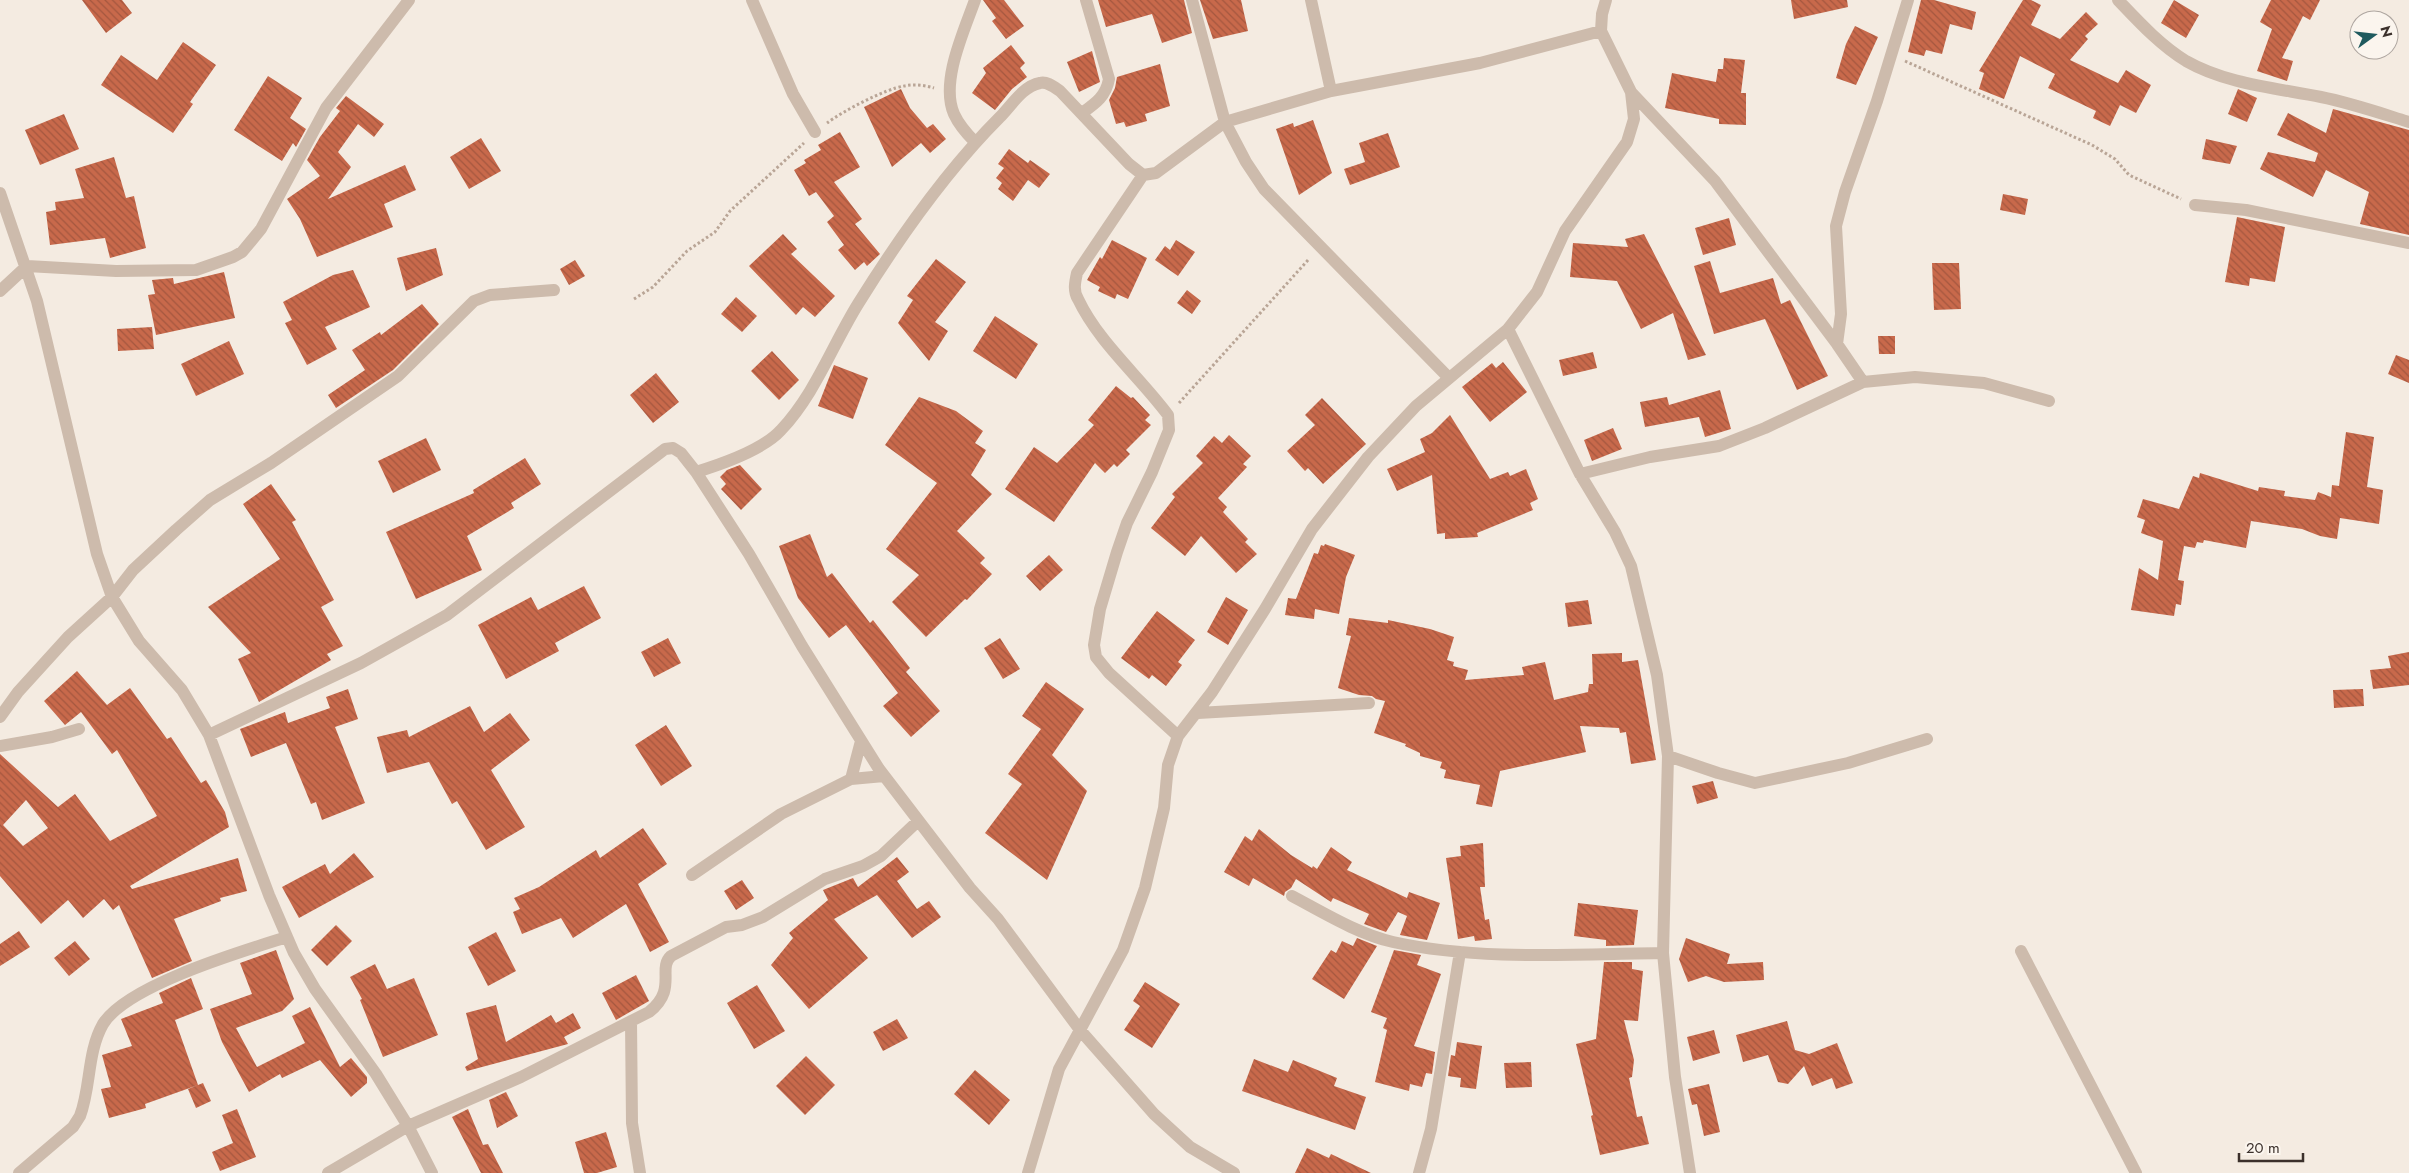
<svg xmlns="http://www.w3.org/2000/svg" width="2409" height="1173" viewBox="0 0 2409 1173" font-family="Jost,sans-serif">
  <defs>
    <pattern id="building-back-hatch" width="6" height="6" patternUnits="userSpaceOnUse" patternTransform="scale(1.25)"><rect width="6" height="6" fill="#c8694b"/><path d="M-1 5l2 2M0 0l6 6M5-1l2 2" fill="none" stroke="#a4573f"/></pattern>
  </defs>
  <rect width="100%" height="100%" fill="#f4ebe1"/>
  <path fill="url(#building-back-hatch)" fill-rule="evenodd" d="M 82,0 L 122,0 L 132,13 L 106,33 Z
    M 983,0 L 1004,0 L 1024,26 L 1006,39 L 992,21 L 996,18 Z
    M 1098,0 L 1184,0 L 1192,33 L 1162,43 L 1152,14 L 1106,27 Z
    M 1200,0 L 1241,0 L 1248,31 L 1213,39 Z
    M 1791,0 L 1847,0 L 1848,7 L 1794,19 Z
    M 1921,0 L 1934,0 L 1976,12 L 1972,30 L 1950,24 L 1942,54 L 1926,50 L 1924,56 L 1908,52 Z
    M 2023,0 L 2031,0 L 2041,5 L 2031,25 L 2060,39 L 2086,12 L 2098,24 L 2085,36 L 2088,39 L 2070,60 L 2118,83 L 2126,70 L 2151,85 L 2136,113 L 2120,105 L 2110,126 L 2093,118 L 2096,111 L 2048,88 L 2055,74 L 2020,56 L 2004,99 L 1979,89 L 1984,73 L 1979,71 Z
    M 2174,0 L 2199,15 L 2186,38 L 2161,23 Z
    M 2271,0 L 2320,0 L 2310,20 L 2303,16 L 2282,58 L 2293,61 L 2287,81 L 2257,71 L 2272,29 L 2260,22 Z
    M 1855,26 L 1878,37 L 1856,85 L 1836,78 L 1846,44 Z
    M 183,42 L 216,65 L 190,102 L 193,104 L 173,133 L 101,85 L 121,55 L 157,80 Z
    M 1011,45 L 1025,63 L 1020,68 L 1027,77 L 1012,89 L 995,110 L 972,93 L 986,73 L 983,68 Z
    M 1092,51 L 1100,82 L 1079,92 L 1067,62 Z
    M 1724,58 L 1745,60 L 1741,93 L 1746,93 L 1746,125 L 1719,124 L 1719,119 L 1665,108 L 1672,73 L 1716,82 L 1718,69 L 1723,69 Z
    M 1160,64 L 1170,106 L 1145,114 L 1147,121 L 1126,127 L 1124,122 L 1116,124 L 1109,100 L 1115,88 L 1117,77 Z
    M 268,76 L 302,98 L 290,118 L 306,129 L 296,147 L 293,143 L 282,161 L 234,130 Z
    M 901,89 L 910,108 L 927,128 L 933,124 L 946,139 L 930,153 L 921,143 L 892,167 L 864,107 Z
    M 2238,89 L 2257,98 L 2247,122 L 2228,114 Z
    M 346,96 L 384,124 L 374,137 L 358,124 L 338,152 L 351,167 L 328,199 L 405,165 L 416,190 L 384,204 L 393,227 L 317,257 L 300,219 L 287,199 L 320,176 L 307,160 L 320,137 L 340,111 L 336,108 Z
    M 2333,109 L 2409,130 L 2409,235 L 2360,224 L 2369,192 L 2326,170 L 2313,197 L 2260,169 L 2268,152 L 2315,162 L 2318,153 L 2277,135 L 2288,113 L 2326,133 Z
    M 64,114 L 79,149 L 40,165 L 25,130 Z
    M 1313,120 L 1332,173 L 1299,195 L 1276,129 L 1293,123 L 1294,127 Z
    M 840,132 L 860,167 L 834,182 L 862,219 L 855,224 L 880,254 L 867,266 L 864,262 L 855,270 L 838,250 L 844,245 L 827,222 L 834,216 L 816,192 L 809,196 L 794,170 L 806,163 L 804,160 L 821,150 L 818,145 Z
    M 1388,133 L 1400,167 L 1350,185 L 1344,169 L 1365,162 L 1359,143 Z
    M 481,138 L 501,171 L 469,189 L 450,157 Z
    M 2206,139 L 2237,146 L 2230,164 L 2202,159 Z
    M 1009,149 L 1028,163 L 1030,160 L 1050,174 L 1039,188 L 1028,180 L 1013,201 L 998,189 L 1002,183 L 996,178 L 1004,168 L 998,164 Z
    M 114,157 L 126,198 L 134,196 L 146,248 L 110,258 L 105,238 L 50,245 L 46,212 L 56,210 L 55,202 L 84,198 L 75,169 Z
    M 2003,194 L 2028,199 L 2025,215 L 2000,210 Z
    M 2237,217 L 2285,227 L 2275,282 L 2250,278 L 2249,286 L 2225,282 Z
    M 1729,218 L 1736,245 L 1703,255 L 1695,228 Z
    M 783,234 L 797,249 L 791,254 L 835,296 L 815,317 L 803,307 L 796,315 L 749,266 Z
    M 1644,234 L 1682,308 L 1706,355 L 1688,360 L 1673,313 L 1641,329 L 1617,281 L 1570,277 L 1573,243 L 1628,247 L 1625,239 Z
    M 1112,240 L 1147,258 L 1128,299 L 1117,294 L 1115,299 L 1098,291 L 1100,287 L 1087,280 L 1100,257 L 1102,259 Z
    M 1176,240 L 1195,252 L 1178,276 L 1155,260 L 1165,246 L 1170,250 Z
    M 436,248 L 443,275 L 406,291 L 397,258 Z
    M 936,259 L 966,282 L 935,322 L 948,331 L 929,361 L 898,323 L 913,300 L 907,296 Z
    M 575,260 L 585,276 L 569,285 L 560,269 Z
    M 1710,261 L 1720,293 L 1773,278 L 1781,304 L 1790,300 L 1828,376 L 1797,390 L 1765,319 L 1714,334 L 1694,266 Z
    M 1932,263 L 1959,263 L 1961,309 L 1934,310 Z
    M 353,270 L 370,307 L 325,327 L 337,349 L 307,365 L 285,323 L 292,320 L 283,302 L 333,275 Z
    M 224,272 L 235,318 L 156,335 L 148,295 L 155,294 L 152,280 L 173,278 L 174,284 Z
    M 1187,290 L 1201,301 L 1192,314 L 1177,303 Z
    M 736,297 L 757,316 L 742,332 L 721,314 Z
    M 422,304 L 439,324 L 393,370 L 336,408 L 328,395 L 365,370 L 352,350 L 380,332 L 381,335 Z
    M 995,316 L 1038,344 L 1016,379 L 973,351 Z
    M 152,327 L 154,349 L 118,351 L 117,329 Z
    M 1878,336 L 1895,336 L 1895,354 L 1879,354 Z
    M 229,341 L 244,374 L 196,396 L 181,364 Z
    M 772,351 L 799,380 L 779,400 L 751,371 Z
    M 1593,352 L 1597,368 L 1563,376 L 1559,360 Z
    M 2396,355 L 2409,360 L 2409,383 L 2388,374 Z
    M 1503,362 L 1527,392 L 1490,422 L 1462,387 L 1492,363 L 1496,368 Z
    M 834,365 L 868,378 L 853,419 L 818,406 Z
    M 656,373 L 679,402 L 653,423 L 630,395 Z
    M 1116,386 L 1131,398 L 1133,397 L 1150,415 L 1145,420 L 1151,425 L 1126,450 L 1130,454 L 1117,467 L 1114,464 L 1105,473 L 1095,463 L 1054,522 L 1005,489 L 1034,447 L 1057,463 L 1094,425 L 1088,420 Z
    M 1720,390 L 1731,429 L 1705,437 L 1699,417 L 1645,427 L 1640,402 L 1667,397 L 1669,405 Z
    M 919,397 L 956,411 L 983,431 L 975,443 L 986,450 L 971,475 L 992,494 L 957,531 L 985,558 L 980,563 L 992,574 L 967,600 L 965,599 L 926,637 L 892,602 L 919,575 L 886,549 L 937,483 L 885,445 Z
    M 1322,398 L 1366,444 L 1323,484 L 1308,468 L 1305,471 L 1287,451 L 1315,425 L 1305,415 Z
    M 1450,415 L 1490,479 L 1508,472 L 1510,476 L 1526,469 L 1538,499 L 1530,503 L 1533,510 L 1477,533 L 1478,537 L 1445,539 L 1445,533 L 1437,534 L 1432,475 L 1397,491 L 1387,469 L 1425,452 L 1420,439 L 1432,433 Z
    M 1613,428 L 1622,449 L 1592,461 L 1584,440 Z
    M 2346,432 L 2374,437 L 2367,487 L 2383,490 L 2379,524 L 2340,518 L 2337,539 L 2320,536 L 2302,529 L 2251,521 L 2246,548 L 2204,540 L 2203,543 L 2197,542 L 2195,548 L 2184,546 L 2178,580 L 2184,581 L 2181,605 L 2176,604 L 2174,616 L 2131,610 L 2139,568 L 2158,580 L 2163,541 L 2141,533 L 2145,520 L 2137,517 L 2143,499 L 2179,509 L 2193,476 L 2199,478 L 2200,473 L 2258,491 L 2259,487 L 2285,491 L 2284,496 L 2315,500 L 2318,492 L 2331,497 L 2332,485 L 2339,486 Z
    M 1229,435 L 1251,456 L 1243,464 L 1247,467 L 1218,498 L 1227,507 L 1223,512 L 1248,539 L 1245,542 L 1257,554 L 1236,573 L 1201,536 L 1185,556 L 1151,528 L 1175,497 L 1172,494 L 1203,463 L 1196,456 L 1214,436 L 1222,443 Z
    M 426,438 L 441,470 L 393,493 L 378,461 Z
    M 525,458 L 541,484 L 511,503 L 514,508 L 467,536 L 482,570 L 416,599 L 386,532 L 474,493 L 473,490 Z
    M 740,465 L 762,489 L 741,510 L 721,489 L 726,484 L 720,477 L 727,470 Z
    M 271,484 L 296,520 L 292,522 L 334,600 L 321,607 L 343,646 L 327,654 L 331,660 L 259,702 L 238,659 L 251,653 L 208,607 L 280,559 L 243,504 Z
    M 810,534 L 827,577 L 832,573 L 870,623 L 873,620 L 910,668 L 906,672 L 940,711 L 911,737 L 883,706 L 898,693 L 846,625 L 829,638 L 798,598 L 779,546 Z
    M 1325,544 L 1355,555 L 1346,577 L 1339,614 L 1315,609 L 1314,619 L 1285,615 L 1288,598 L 1296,599 L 1314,553 L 1318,554 L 1321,545 L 1324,546 Z
    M 1049,555 L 1063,570 L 1040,591 L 1026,576 Z
    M 584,586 L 601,618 L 555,643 L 559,651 L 506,679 L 478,625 L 531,597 L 538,610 Z
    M 1226,597 L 1248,610 L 1228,645 L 1207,632 Z
    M 1588,600 L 1592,624 L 1568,627 L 1565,603 Z
    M 1157,611 L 1195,640 L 1178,662 L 1182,665 L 1166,686 L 1152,675 L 1149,679 L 1121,658 Z
    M 1349,618 L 1388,623 L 1388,620 L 1430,629 L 1454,637 L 1447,660 L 1454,662 L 1453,666 L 1468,670 L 1465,680 L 1524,675 L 1522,667 L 1545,662 L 1554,700 L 1588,692 L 1589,684 L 1593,684 L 1592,654 L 1622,653 L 1622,662 L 1638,660 L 1656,760 L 1631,764 L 1626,732 L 1620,733 L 1619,728 L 1580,726 L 1586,752 L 1500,771 L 1492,807 L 1476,804 L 1480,785 L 1444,778 L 1446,770 L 1440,768 L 1442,762 L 1420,756 L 1420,753 L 1405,746 L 1406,744 L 1374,733 L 1385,701 L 1376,699 L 1372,696 L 1359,695 L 1338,688 L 1351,636 L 1346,635 Z
    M 668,638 L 681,663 L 654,677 L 641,652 Z
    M 1000,638 L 1020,669 L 1003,679 L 984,648 Z
    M 2409,652 L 2409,685 L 2373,689 L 2370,670 L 2391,668 L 2388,656 Z
    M 77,671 L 107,705 L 130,688 L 167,739 L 171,737 L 201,783 L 206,780 L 225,812 L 229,827 L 130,886 L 132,889 L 238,858 L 247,891 L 220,898 L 221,901 L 174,919 L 192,961 L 152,978 L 119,905 L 113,910 L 104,899 L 83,918 L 68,900 L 41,924 L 0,876 L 0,754 L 58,807 L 75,794 L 110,841 L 157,816 L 117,750 L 112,754 L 81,712 L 65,725 L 44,701 ZM 26,800 L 48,828 L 23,846 L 3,825 Z
    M 1046,682 L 1084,709 L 1052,755 L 1087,791 L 1047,880 L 985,833 L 1022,784 L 1008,774 L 1041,729 L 1022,716 Z
    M 348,689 L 358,719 L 335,727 L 365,803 L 322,820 L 316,802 L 311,804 L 286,743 L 251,757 L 240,729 L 285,712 L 288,723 L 330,708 L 326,697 Z
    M 2363,689 L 2364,706 L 2334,708 L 2333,690 Z
    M 470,706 L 484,732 L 510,713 L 530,740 L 491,770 L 525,827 L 486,850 L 457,801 L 452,804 L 429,762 L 387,773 L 377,737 L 407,730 L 409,737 Z
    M 666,725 L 692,766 L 661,786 L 635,745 Z
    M 1713,781 L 1718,798 L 1697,804 L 1692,786 Z
    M 643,828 L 667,864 L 638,884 L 669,942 L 650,952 L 626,904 L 573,938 L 561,918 L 522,934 L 513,912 L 520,909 L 514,898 L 539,887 L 596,850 L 600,858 Z
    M 1259,829 L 1291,855 L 1312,868 L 1313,866 L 1317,869 L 1331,847 L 1352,862 L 1347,870 L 1407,898 L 1409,892 L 1440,903 L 1427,940 L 1400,935 L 1407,916 L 1398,912 L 1386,932 L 1364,924 L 1369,914 L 1333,898 L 1331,902 L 1296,879 L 1291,888 L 1285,892 L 1284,896 L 1253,878 L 1249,886 L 1224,872 L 1245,836 L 1252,841 Z
    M 1483,843 L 1485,887 L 1480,887 L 1485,920 L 1489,919 L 1492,939 L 1475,941 L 1474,936 L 1458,939 L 1446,858 L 1461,856 L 1460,846 Z
    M 354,853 L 374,877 L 299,918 L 282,887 L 325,864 L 330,874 Z
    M 897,857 L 909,872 L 897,881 L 917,909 L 929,901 L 941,917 L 912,938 L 877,895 L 834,919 L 868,958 L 809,1009 L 771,965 L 793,938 L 789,933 L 828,900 L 823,890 L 853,878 L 858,887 Z
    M 742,880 L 754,898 L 736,910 L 724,891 Z
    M 1578,903 L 1638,910 L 1634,945 L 1606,946 L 1606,940 L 1574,936 Z
    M 336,925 L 352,941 L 327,966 L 311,950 Z
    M 19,931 L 30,947 L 0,966 L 0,944 Z
    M 496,932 L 516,971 L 488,986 L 468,947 Z
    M 1357,938 L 1377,946 L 1344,999 L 1312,979 L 1331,950 L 1336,953 L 1342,941 L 1353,946 Z
    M 1686,938 L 1730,954 L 1727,964 L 1763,962 L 1764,980 L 1724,982 L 1706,976 L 1688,982 L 1679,959 Z
    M 75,941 L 90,959 L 69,976 L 54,958 Z
    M 276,950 L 294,999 L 282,1011 L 236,1028 L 257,1067 L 305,1043 L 292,1016 L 310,1007 L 340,1067 L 351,1058 L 367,1077 L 367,1083 L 351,1097 L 320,1060 L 282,1078 L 280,1074 L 249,1092 L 222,1042 L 210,1009 L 252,994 L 240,963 Z
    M 1394,950 L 1421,955 L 1417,965 L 1441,974 L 1414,1046 L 1435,1052 L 1432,1074 L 1426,1073 L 1422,1087 L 1410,1084 L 1409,1091 L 1375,1082 L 1387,1030 L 1383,1028 L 1387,1018 L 1371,1012 Z
    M 1604,962 L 1632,962 L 1632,969 L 1643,971 L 1638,1021 L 1624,1020 L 1634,1060 L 1632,1077 L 1629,1078 L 1637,1117 L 1642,1116 L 1649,1144 L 1600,1155 L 1591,1116 L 1593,1115 L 1576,1044 L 1596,1039 Z
    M 375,964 L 387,989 L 414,978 L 438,1035 L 383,1057 L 360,1000 L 362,999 L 350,977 Z
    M 636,975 L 649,1001 L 616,1020 L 602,993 Z
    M 191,978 L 203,1009 L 175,1020 L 198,1085 L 145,1104 L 146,1108 L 109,1118 L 101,1089 L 111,1087 L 102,1055 L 132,1046 L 121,1019 L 163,1003 L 159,993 Z
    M 1145,982 L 1180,1004 L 1152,1048 L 1124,1030 L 1140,1006 L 1133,1001 Z
    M 757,985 L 785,1031 L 754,1049 L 727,1003 Z
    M 496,1005 L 506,1042 L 551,1015 L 556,1023 L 573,1013 L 581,1028 L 564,1037 L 568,1044 L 467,1071 L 465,1067 L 478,1059 L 466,1013 Z
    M 897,1019 L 908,1038 L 883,1051 L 873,1032 Z
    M 1787,1021 L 1795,1050 L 1809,1054 L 1837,1043 L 1853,1083 L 1836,1089 L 1832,1078 L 1812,1086 L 1804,1066 L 1788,1084 L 1778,1082 L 1768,1055 L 1743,1062 L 1736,1035 Z
    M 1714,1030 L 1720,1053 L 1693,1061 L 1687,1037 Z
    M 1457,1042 L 1482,1046 L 1476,1089 L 1460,1087 L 1461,1078 L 1448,1076 L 1451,1055 L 1455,1056 Z
    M 806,1056 L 835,1085 L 805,1115 L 776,1086 Z
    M 1254,1059 L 1288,1072 L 1293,1060 L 1337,1078 L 1334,1086 L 1366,1097 L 1355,1130 L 1242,1091 Z
    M 1531,1062 L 1532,1087 L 1506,1088 L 1504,1063 Z
    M 975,1070 L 1010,1100 L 989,1125 L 954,1094 Z
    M 203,1083 L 211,1101 L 196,1108 L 188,1089 Z
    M 1709,1084 L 1720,1132 L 1704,1136 L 1697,1104 L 1692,1105 L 1688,1089 Z
    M 506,1092 L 518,1116 L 497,1128 L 489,1100 Z
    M 237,1109 L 256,1157 L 220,1171 L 212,1152 L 233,1143 L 222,1115 Z
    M 468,1109 L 483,1145 L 488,1144 L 503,1173 L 481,1173 L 452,1117 Z
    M 606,1132 L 617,1167 L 597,1173 L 584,1173 L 575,1142 Z
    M 1307,1148 L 1329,1158 L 1331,1154 L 1371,1173 L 1295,1173 Z"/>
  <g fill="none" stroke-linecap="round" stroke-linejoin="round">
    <path stroke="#b9a596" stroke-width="3" stroke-dasharray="2.5 2.5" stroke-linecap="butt" d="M 1905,61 L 2092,145 L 2115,159 L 2129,175 L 2181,199
      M 827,123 C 843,111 885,89 904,86 C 914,84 924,85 934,88
      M 634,299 L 653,287 L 687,251 L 715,232 L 730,211 L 804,143
      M 1179,403 L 1309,259"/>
    <path stroke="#cdbbac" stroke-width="12" d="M 752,0 L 793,94 L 815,132
      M 1192,0 L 1225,122 L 1246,162 L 1264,189 L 1449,378
      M 1311,0 L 1331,91
      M 2118,0 C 2139,22 2160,45 2186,61 C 2226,84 2276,88 2321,97 C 2351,103 2380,113 2409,122
      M 1631,92 L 1715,181 L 1837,344 L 1863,382
      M 1082,113 C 1096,103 1106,96 1109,79 L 1086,0
      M 975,142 C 966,133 959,125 954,114 C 940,82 964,31 975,0
      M 1143,175 L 1077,273 C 1075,282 1073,291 1078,299 C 1099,343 1139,376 1168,415 L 1169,430 L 1152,472 L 1127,523 L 1117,552 L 1100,609 L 1094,645 L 1096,657 L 1109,673 L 1178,736
      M 0,193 L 37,301 L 97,554 L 112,597 L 139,641 L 182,690 L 209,735 L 269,895 L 294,953 L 315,989 L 376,1074 L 408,1126 L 432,1173
      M 2195,205 L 2246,210 L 2409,243
      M 0,291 L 27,266 L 116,271 L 196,270 L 233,257 L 242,252 L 261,229 L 326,108 L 409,0
      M 1508,329 L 1580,474 L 1615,532 L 1631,566 L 1657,675 L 1668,756 L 1663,953 L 1675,1077 L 1690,1173
      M 1837,344 L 1841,314 L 1836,226 L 1845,192 L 1877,101 L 1908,0
      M 696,472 C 722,464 763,450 781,430 C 815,394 832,346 858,304 C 899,238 945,172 1000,117 C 1011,106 1023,86 1040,83 C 1047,81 1054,87 1060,91 L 1129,164 L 1143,175 L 1156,173 L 1225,122 L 1331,91 L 1480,63 L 1601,31
      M 1580,474 L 1650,457 L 1719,446 L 1765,428 L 1863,382 L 1915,377 L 1984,383 L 2049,401
      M 1198,713 L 1369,703
      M 0,717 L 18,692 L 68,637 L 112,597 L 133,570 L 176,530 L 210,500 L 271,463 L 398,376 L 474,301 L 490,295 L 554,290
      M 209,735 L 361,663 L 447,615 L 665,449 L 673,448 L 681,453 L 696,472 L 749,554 L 802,646 L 879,769 L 970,888 L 998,919 L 1080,1030 L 1154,1114 L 1190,1147 L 1234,1173
      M 0,746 L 52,737 L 79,729
      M 1668,756 L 1718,773 L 1755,783 L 1848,763 L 1927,739
      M 851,779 L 861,741
      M 692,875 L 781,814 L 851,779 L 884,776
      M 1292,896 C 1324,913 1358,934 1393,942 C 1479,961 1575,954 1663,953
      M 2021,951 L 2136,1173
      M 631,1021 L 632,1123 L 640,1173
      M 19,1173 L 73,1127 L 80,1116 C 91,1087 87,1052 103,1024 C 127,985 243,951 287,937
      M 328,1173 L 408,1126 L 521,1077 L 649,1012 C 678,989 657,969 671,956 L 726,927 L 742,925 L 763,917 L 825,879 L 863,866 L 881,856 L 918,821
      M 1028,1173 L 1059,1069 L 1123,950 L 1145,888 L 1164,808 L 1168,765 L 1178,736 L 1212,692 L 1265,609 L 1312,529 L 1368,457 L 1416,406 L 1508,329 L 1537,292 L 1565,231 L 1627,142 L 1634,119 L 1631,92 L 1601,31 L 1602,14 L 1606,0
      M 1419,1173 L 1431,1129 L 1460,952"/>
  </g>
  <g transform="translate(2374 35) rotate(75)"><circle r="24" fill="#fbf5ee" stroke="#aea6a0"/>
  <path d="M0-4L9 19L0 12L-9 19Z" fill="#1f5a5e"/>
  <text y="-8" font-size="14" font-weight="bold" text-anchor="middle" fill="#3b302b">N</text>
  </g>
  <path d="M2239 1153v8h64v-8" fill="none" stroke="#3b302b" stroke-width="2.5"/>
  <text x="2246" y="1153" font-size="15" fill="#3b302b" stroke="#fbf5ee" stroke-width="4" paint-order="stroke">20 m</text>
</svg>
